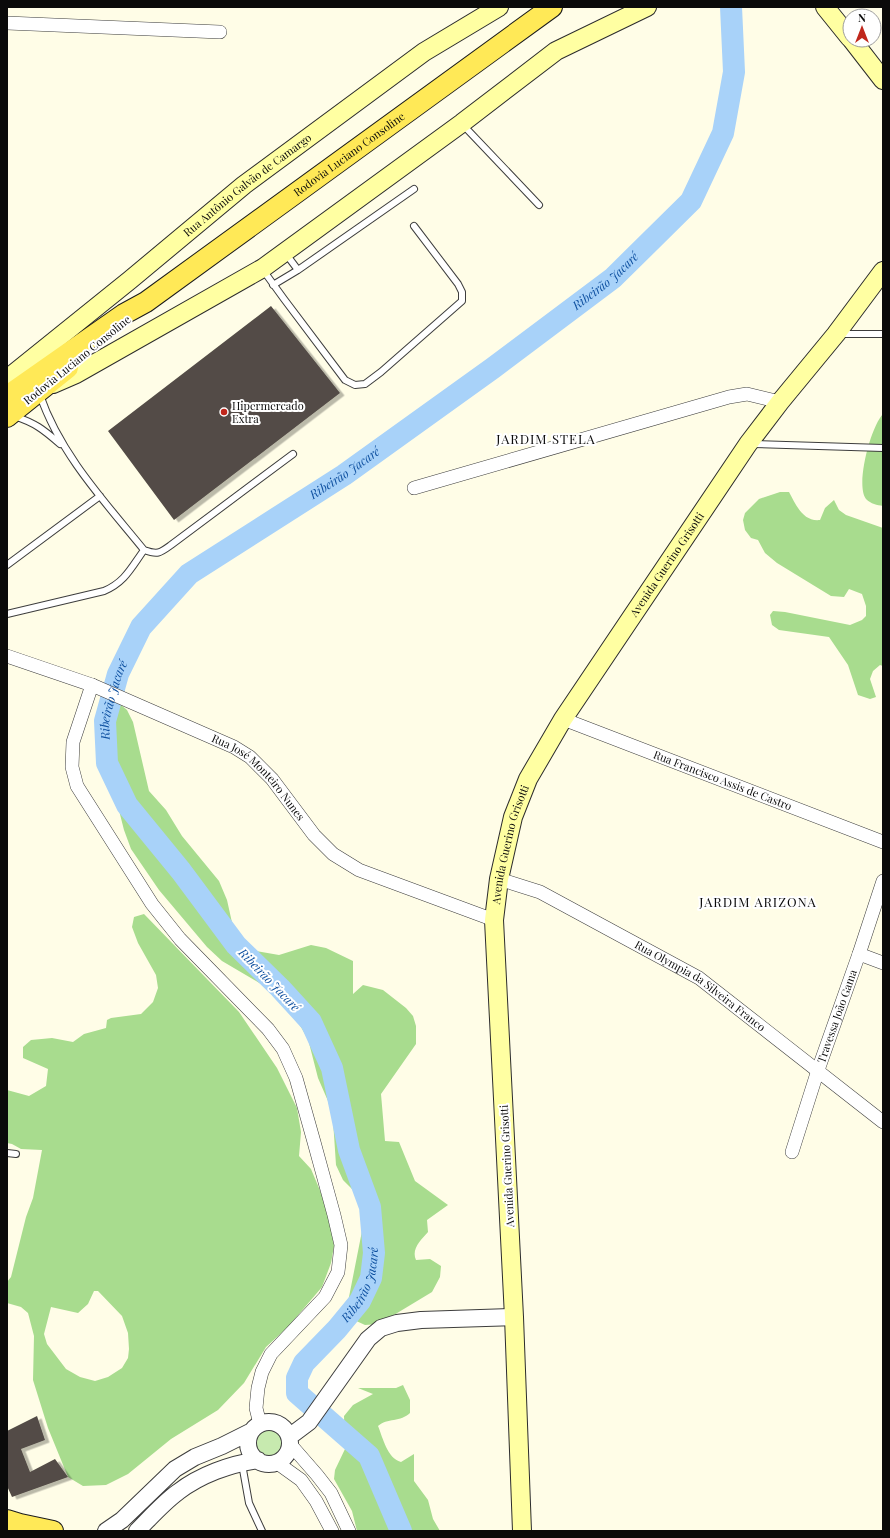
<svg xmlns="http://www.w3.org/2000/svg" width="890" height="1538" viewBox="0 0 890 1538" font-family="'Playfair Display',serif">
  <defs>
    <filter id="shadow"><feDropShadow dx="4.5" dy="2.5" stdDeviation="0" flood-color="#0004"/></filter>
  </defs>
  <rect width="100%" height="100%" fill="#fffde7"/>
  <path fill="#c7eaaf" d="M256 1443a13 13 0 1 1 26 0a13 13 0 1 1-26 0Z"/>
  <path fill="#a8dc8e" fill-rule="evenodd" d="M 883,414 L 883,506 C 877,505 871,504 866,499 C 855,485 871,426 883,414 Z
    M 780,492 L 789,492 C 796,505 803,522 820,520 L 825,508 L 834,500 L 839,510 L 846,515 L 883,528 L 883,666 L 880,665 L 873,671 L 870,679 L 876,697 L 870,699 L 858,695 L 848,665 L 829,637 L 779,630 L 772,625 L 770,615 L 773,611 L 785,612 L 850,625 L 862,620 L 866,616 L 866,606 L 862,594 L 849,589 L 844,597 L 831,596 L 777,563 L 765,553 L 758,540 L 751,538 L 745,530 L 743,520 L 745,513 L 759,499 Z
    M 120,704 L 127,710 L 133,722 L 149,791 L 166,810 L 182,836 L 219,881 L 227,900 L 233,927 L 242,941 L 256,951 L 279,955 L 311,945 L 326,948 L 353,961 L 353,994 L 363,985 L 383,990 L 406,1008 L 413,1016 L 416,1026 L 416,1044 L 381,1094 L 385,1141 L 399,1142 L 415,1181 L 448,1205 L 427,1220 L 428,1232 C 421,1240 411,1249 416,1260 L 430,1259 L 441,1266 L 440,1277 L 432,1292 L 379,1324 L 365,1325 L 352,1319 L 348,1311 L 348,1302 L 362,1231 L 361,1208 L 355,1192 L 343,1180 L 336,1165 L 333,1120 L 328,1101 L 318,1078 L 308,1039 L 292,1012 L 280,1000 L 261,984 L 222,961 L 207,947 L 159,890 L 131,849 L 124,830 L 105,755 L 109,722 L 115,709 Z
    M 144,914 L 239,1012 L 277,1068 L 297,1108 L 301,1132 L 299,1156 L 311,1169 L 324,1200 L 332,1224 L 334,1246 L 331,1263 L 322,1287 L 288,1327 L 266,1347 L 244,1383 L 218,1410 L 171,1439 L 128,1474 L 106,1485 L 83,1486 L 68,1477 L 48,1428 L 33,1380 L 34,1336 L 28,1313 L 21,1307 L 7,1303 L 7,1282 L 11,1277 L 26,1217 L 33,1198 L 42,1150 L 21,1149 L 12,1144 L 7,1143 L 7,1090 L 29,1096 L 46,1086 L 48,1069 L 23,1058 L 23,1047 L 31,1040 L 52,1038 L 73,1042 L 84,1034 L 106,1028 L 107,1020 L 111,1018 L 141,1014 L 153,1002 L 158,988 L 156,975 L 138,943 L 132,927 L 134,917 ZM 94,1291 L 98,1291 L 122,1316 L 128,1333 L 129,1349 L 128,1358 L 122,1368 L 108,1377 L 95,1381 L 80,1377 L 66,1369 L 47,1344 L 44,1334 L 51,1307 L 78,1313 L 88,1304 Z
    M 403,1385 L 410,1400 L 410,1413 C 401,1422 387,1418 378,1426 C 383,1438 387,1458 401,1462 L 414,1454 L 414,1481 L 428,1500 L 433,1519 L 440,1531 L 357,1531 L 352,1511 L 334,1479 L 335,1470 L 345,1449 L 344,1416 L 353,1405 L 373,1394 L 358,1388 L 396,1388 Z"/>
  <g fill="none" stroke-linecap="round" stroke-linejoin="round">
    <path stroke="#a8d2f9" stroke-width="22" id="s1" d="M 401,1531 L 369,1456 L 297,1393 L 297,1378 L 304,1363 L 337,1329 L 360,1301 L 371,1278 L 374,1253 L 370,1207 L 349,1150 L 332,1068 L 311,1022 L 280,988 L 236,945 L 181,871 L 127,805 L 107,763 L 105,721 L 118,674 L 141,627 L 189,574 L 344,475 L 493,368 L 613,278 L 691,201 L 723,133 L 734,72 L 731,7"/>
  </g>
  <path fill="#534c46" filter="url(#shadow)" d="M 271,306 L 340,393 L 174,520 L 108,431 Z
    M 37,1416 L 45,1440 L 21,1449 L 30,1472 L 55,1459 L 68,1477 L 12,1497 L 7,1486 L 7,1431 Z"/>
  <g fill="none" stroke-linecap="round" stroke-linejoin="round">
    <defs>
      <path id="service" d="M 463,125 L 539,205
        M 286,254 L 298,270
        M 263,270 L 284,299 L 345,380 L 355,385 L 365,384 L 381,372 L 462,301 L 462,292 L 458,284 L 414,226
        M 273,285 L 298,270 L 414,189
        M 840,334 L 883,334
        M 40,395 C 60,454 105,502 144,550 C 158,555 160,553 171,545 L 293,454
        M 14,416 C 35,423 43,429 60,444
        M 752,444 L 883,448
        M 7,565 L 100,496
        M 7,614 L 104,591 C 125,582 131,568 144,550
        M 7,1153 L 16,1154
        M 242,1464 L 249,1503 L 262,1531"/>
      <g id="minor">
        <path d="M 7,23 L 220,32"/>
        <path d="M 414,488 L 729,397 L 747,394 L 780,402"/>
        <path id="s2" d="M 7,656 L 92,685 L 234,747 L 250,757 L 272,779 L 314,835 L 333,854 L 359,870 L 494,920"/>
        <path d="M 92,685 L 73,742 L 72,767 L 77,786 L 152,904 L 180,939 L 268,1029 L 283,1049 L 296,1078 L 314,1142 L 334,1215 L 341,1245 L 338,1272 L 325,1297 L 271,1354 L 262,1372 L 258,1388 L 256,1408 L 260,1424"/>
        <path id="s3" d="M 563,719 L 883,842"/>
        <path id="s4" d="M 499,879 L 540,892 L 699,978 L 883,1122"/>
        <path d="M 859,954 L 883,963"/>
        <path id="s5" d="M 792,1152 L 818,1070 L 859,954 L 883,881"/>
        <path d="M 290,1444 L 317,1475 L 331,1493 L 349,1531"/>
        <path d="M 276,1462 L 301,1480 L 316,1501 L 332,1531"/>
      </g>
      <path id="tertiary" d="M248 1443a21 21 0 1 1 42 0a21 21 0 1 1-42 0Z
        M 289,1437 L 309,1422 L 368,1339 L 381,1328 L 397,1323 L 421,1320 L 514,1317
        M 106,1531 L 122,1520 L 175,1469 L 195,1457 L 222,1446 L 250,1432
        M 137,1531 C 150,1518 163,1503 178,1492 C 200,1475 230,1464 258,1460"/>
      <g id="secondary">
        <path d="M 825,7 L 850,38"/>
        <path d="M 852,40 L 883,80"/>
        <path id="s6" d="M 7,379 L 130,280 L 244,185 L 424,52 L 499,7"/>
        <path d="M 53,384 L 76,374 L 263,268 L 462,123 L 556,51 L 647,7"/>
        <path id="s7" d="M 522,1531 L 514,1317 L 494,920 L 499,879 L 513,817 L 528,779 L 563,719 L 748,444 L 780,402 L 836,334 L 883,271"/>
      </g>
      <g id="primary">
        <path id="s8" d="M 7,396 L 124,314 L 146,302 L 552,7"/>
        <path d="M 7,417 L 68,368"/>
        <path d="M 7,1520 L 20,1524 L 53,1531"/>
      </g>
    </defs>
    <use href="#service" stroke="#3d3d3d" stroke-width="8"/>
    <use href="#minor" stroke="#3d3d3d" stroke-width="14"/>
    <use href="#tertiary" stroke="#3d3d3d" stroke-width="18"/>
    <use href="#secondary" stroke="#2c2c2c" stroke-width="20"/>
    <use href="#primary" stroke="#1b1b1b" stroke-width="22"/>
    <use href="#service" stroke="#fff" stroke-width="6"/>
    <use href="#minor" stroke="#fff" stroke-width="13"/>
    <use href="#tertiary" stroke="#fff" stroke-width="16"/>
    <use href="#secondary" stroke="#ffffa2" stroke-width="18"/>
    <use href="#primary" stroke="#ffe957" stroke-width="20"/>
  </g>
  <circle fill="#c0271c" stroke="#fff" stroke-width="1.5" cx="224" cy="412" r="4"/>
  <g text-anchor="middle" stroke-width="4" stroke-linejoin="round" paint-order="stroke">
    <g font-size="11" fill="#0a0a0a" stroke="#fff">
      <text dy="4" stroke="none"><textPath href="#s8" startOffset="419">Rodovia Luciano Consoline</textPath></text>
      <text dy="4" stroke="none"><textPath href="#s6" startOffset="309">Rua Antônio Galvão de Camargo</textPath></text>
      <text transform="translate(77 360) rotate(-39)" y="4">Rodovia Luciano Consoline</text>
      <text dy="4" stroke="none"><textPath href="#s7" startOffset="1013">Avenida Guerino Grisotti</textPath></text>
      <text dy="4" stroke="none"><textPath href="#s2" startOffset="283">Rua José Monteiro Nunes</textPath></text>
      <text dy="4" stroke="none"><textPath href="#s3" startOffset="171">Rua Francisco Assis de Castro</textPath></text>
      <text dy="4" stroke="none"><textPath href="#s7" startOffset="689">Avenida Guerino Grisotti</textPath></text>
      <text dy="4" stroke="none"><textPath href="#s4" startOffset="229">Rua Olympia da Silveira Franco</textPath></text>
      <text dy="4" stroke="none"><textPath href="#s5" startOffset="143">Travessa João Gama</textPath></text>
      <text transform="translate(507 1166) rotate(-93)" y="4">Avenida Guerino Grisotti</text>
    </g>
    <g font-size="11" fill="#0a0a0a" stroke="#fff" text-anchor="start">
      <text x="232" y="410">Hipermercado<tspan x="232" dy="13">Extra</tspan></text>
    </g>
    <g font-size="12" font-style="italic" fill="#0e50a0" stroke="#fff">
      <text dy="4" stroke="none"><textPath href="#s1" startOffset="1640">Ribeirão Jacaré</textPath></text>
      <text dy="4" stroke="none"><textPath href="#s1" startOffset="1316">Ribeirão Jacaré</textPath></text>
      <text dy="4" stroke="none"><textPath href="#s1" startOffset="980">Ribeirão Jacaré</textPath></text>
      <text transform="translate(269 980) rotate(46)" y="4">Ribeirão Jacaré</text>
      <text dy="4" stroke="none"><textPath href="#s1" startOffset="308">Ribeirão Jacaré</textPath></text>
    </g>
    <g font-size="13" letter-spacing="1" fill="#0a0a0a" stroke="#fff">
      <text x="546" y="444">JARDIM STELA</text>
      <text x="758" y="907">JARDIM ARIZONA</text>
    </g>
  </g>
  <rect width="890" height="1538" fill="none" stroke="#0a0a0a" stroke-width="16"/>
  <g transform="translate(862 28)"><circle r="19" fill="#ffffff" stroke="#9d9d9d"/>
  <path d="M0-3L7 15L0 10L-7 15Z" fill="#c0271c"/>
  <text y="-6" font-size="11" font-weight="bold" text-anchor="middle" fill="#0a0a0a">N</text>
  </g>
</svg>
